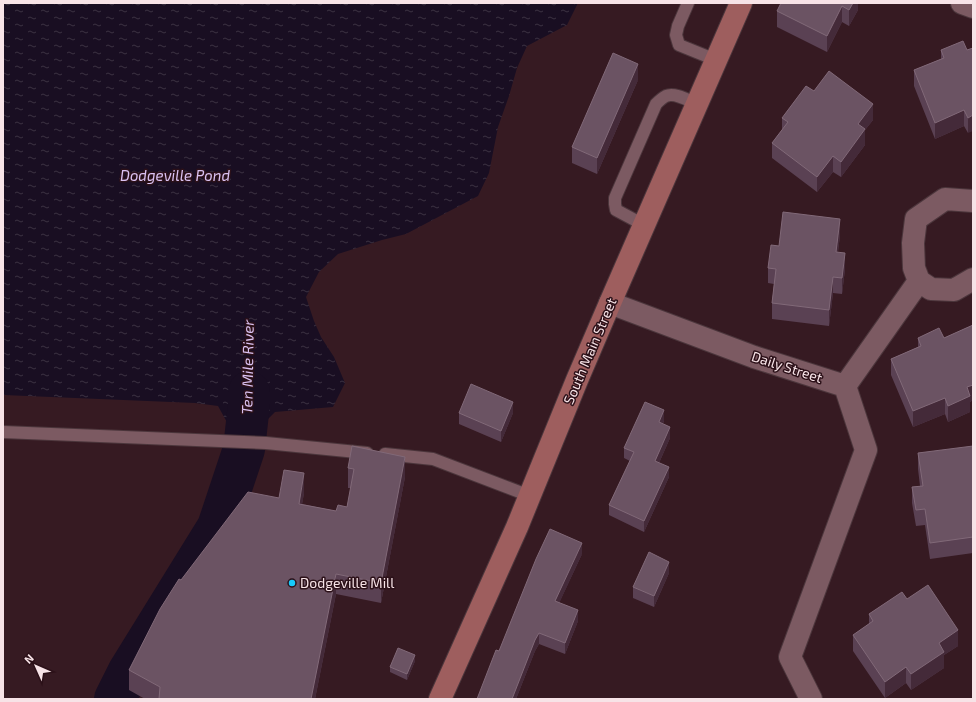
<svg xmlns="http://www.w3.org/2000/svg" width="976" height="702" viewBox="0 0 976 702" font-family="'Exo 2',sans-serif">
  <defs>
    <pattern id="water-ripples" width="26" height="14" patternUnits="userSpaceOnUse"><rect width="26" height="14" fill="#190e22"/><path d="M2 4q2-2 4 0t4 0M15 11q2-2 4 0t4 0" fill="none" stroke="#3b3142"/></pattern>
  </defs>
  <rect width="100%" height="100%" fill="#361a22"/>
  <path fill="url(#water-ripples)" d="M 3,3 L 578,3 L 567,25 L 527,46 L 517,68 L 509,96 L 498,127 L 489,173 L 478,196 L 406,234 L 382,240 L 338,254 L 319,272 L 306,297 L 314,321 L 321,337 L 334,357 L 345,383 L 333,407 L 275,412 L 265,422 L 259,453 L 244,449 L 224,449 L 229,426 L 218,406 L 195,403 L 3,395 Z"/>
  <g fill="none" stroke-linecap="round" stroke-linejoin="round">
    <path stroke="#190e22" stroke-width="42" d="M 115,699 L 129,671 L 218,527 L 244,449 L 249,404 L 249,392"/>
    <defs>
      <path id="lane" d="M 688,3 L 678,26 L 676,35 L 679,45 L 716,60
        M 644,225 L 616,210 L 615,204 L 615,198 L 656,104 C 659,101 662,98 666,96 C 675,92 689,101 697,104
        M 3,432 L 266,443 L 367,453
        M 385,454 L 433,459 L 530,496"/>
      <path id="street" d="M 962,3 L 973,7
        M 973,201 L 945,199 L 916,219 L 913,243 L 914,268 L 919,281 L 931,289 L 954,290 L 973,279
        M 610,303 L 754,357 L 845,386 L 919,281
        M 811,699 L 790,657 L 866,450 L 845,386"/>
      <path id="secondary" d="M 440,699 L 517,527 L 577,380 L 610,303 L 741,3"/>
    </defs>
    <use href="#lane" stroke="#4c363c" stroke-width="14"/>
    <use href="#street" stroke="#4c363c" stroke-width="24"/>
    <use href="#secondary" stroke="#4c363c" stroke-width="24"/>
    <use href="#lane" stroke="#7c5a62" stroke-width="12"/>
    <use href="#street" stroke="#7c5a62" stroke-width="22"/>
    <use href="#secondary" stroke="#9e5e5e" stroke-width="22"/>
  </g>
  <path fill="#5a4153" d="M 858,3 L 858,10 L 849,26 L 842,22 L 827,52 L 777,27 L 777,11 Z
    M 973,48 L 968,133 L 964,126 L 935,139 L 914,86 L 914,70 L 941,59 L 941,50 L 967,50 Z
    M 638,80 L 597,174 L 572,163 L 572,147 Z
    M 814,91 L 873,120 L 865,130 L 865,145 L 841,177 L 833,172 L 817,192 L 772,158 L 772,143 L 782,130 L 782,118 Z
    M 840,235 L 838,252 L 845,269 L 842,294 L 833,293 L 829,326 L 772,319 L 772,303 L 774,284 L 768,283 L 768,268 L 779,246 Z
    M 973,325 L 973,400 L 970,402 L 970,412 L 948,422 L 945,414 L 913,427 L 891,375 L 891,359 L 918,347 L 918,338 L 944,338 Z
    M 459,413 L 513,413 L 501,442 L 459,424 Z
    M 664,420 L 663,424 L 670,438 L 659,463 L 669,477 L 644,532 L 609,515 L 609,505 L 630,461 L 624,458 L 624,448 Z
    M 973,448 L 973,553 L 930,559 L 925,525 L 916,526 L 912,503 L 912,487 L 920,486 L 918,469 L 918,453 Z
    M 348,468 L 405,477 L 381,603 L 336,594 L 315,699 L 145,699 L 129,690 L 129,670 L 181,580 L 279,498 L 304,493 L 302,504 L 336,511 L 347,507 L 351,488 L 348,488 Z
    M 582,554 L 559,603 L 578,621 L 565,654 L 539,644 L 535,651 L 516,699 L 477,699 L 499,651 Z
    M 669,573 L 654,607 L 633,598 L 633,587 Z
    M 907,599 L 958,646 L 944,655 L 944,668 L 911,690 L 906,683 L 885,698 L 853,651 L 853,635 L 869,624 L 869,614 Z
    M 415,661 L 407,680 L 390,672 L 390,667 Z"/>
  <path fill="#442a39" d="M 853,3 L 858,3 L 858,10 L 849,26 L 849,10 Z
    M 842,6 L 842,22 L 827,52 L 827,36 Z
    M 638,64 L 638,80 L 597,174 L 597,158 Z
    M 873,104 L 873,120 L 865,130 L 865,145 L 841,177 L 841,162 L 858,124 Z
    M 964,110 L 964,126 L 935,139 L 935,123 Z
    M 973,115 L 973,131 L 968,133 L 968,118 Z
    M 833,156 L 833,172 L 817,192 L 817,177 Z
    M 840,219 L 840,235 L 836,268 L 836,252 Z
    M 845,253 L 845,269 L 842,294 L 842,278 Z
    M 833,277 L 833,293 L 829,326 L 829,310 Z
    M 973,385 L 973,400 L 970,402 L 970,412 L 948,422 L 948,406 L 967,387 Z
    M 945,398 L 945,414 L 913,427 L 913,411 Z
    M 513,402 L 513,413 L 501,442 L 501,431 Z
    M 664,410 L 664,420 L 659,433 L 659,422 Z
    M 670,427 L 670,438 L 655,472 L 655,461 Z
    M 405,457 L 405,477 L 381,603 L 381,583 Z
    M 669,467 L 669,477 L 644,532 L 644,521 Z
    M 304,473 L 304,493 L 299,524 L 299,504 Z
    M 582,543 L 582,554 L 555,612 L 555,601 Z
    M 669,562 L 669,573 L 654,607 L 654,596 Z
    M 336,574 L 336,594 L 315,699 L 311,699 Z
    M 578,610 L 578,621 L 565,654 L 565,643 Z
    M 958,630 L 958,646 L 944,655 L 944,668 L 911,690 L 911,674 L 939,643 Z
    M 539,633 L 539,644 L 535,651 L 516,699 L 512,699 L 535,640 Z
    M 415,655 L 415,661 L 407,680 L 407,674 Z
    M 906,667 L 906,683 L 885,698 L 885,682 Z"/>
  <path fill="#6b5363" stroke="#816978" d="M 781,3 L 853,3 L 849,10 L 842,6 L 827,36 L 777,11 Z
    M 963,41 L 967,50 L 973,48 L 973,115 L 968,118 L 964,110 L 935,123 L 914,70 L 944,58 L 941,50 Z
    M 613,53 L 638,64 L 597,158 L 572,147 Z
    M 829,71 L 873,104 L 858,124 L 865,129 L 841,162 L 833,156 L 817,177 L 772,143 L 788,122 L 782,118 L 806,86 L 814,91 Z
    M 783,212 L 840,219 L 836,252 L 845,253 L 842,278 L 833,277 L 829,310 L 772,303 L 776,269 L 768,268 L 771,245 L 779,246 Z
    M 973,325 L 973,385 L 967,387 L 970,396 L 948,406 L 945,398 L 913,411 L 891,359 L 921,346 L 918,338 L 939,328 L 944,338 Z
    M 471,384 L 513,402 L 501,431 L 459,413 Z
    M 645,402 L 664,410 L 659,422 L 670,427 L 655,461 L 669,467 L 644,521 L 609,505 L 634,452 L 624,448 Z
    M 352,446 L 405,457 L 381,583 L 336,574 L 311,699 L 159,699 L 160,687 L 129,670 L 160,609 L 179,579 L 181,580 L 248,492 L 279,498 L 284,470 L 304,473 L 299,504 L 336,511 L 338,505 L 347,507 L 354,469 L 348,468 Z
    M 973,446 L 973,537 L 930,543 L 925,509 L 916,510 L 912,487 L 923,486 L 918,453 Z
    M 550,529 L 582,543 L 555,601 L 578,610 L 565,643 L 539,633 L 535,640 L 512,699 L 477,699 L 496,650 L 499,651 L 536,559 Z
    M 649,552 L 669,562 L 654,596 L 633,587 Z
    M 928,585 L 958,630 L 939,643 L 944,652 L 911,674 L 906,667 L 885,682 L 853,635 L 873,621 L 869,614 L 902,592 L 907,599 Z
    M 398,648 L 415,655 L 407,674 L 390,667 Z"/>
  <circle fill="#17cafb" stroke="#2c1119" stroke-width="1.5" cx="292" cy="583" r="4"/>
  <g text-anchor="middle" stroke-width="3" stroke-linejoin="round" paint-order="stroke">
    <g font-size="14" fill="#f7e3e7" stroke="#2c1119">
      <text transform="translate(590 351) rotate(-67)" y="5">South Main Street</text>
      <text transform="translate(787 367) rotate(18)" y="5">Daily Street</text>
    </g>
    <g font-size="14" fill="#f7e3e7" stroke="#2c1119" text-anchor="start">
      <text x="300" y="588">Dodgeville Mill</text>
    </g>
    <g font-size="15" font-style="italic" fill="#dac2f2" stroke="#2c1119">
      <text x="175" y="181">Dodgeville Pond</text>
      <text transform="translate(248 367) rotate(-89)" y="5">Ten Mile River</text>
    </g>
  </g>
  <rect width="976" height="702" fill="none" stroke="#f7e3e7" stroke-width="8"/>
  <g transform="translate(36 666) rotate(315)" stroke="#2c1119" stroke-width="3" paint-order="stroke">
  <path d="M0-3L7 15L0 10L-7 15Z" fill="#f7e3e7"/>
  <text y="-6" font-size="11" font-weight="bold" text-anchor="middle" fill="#f7e3e7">N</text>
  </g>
</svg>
